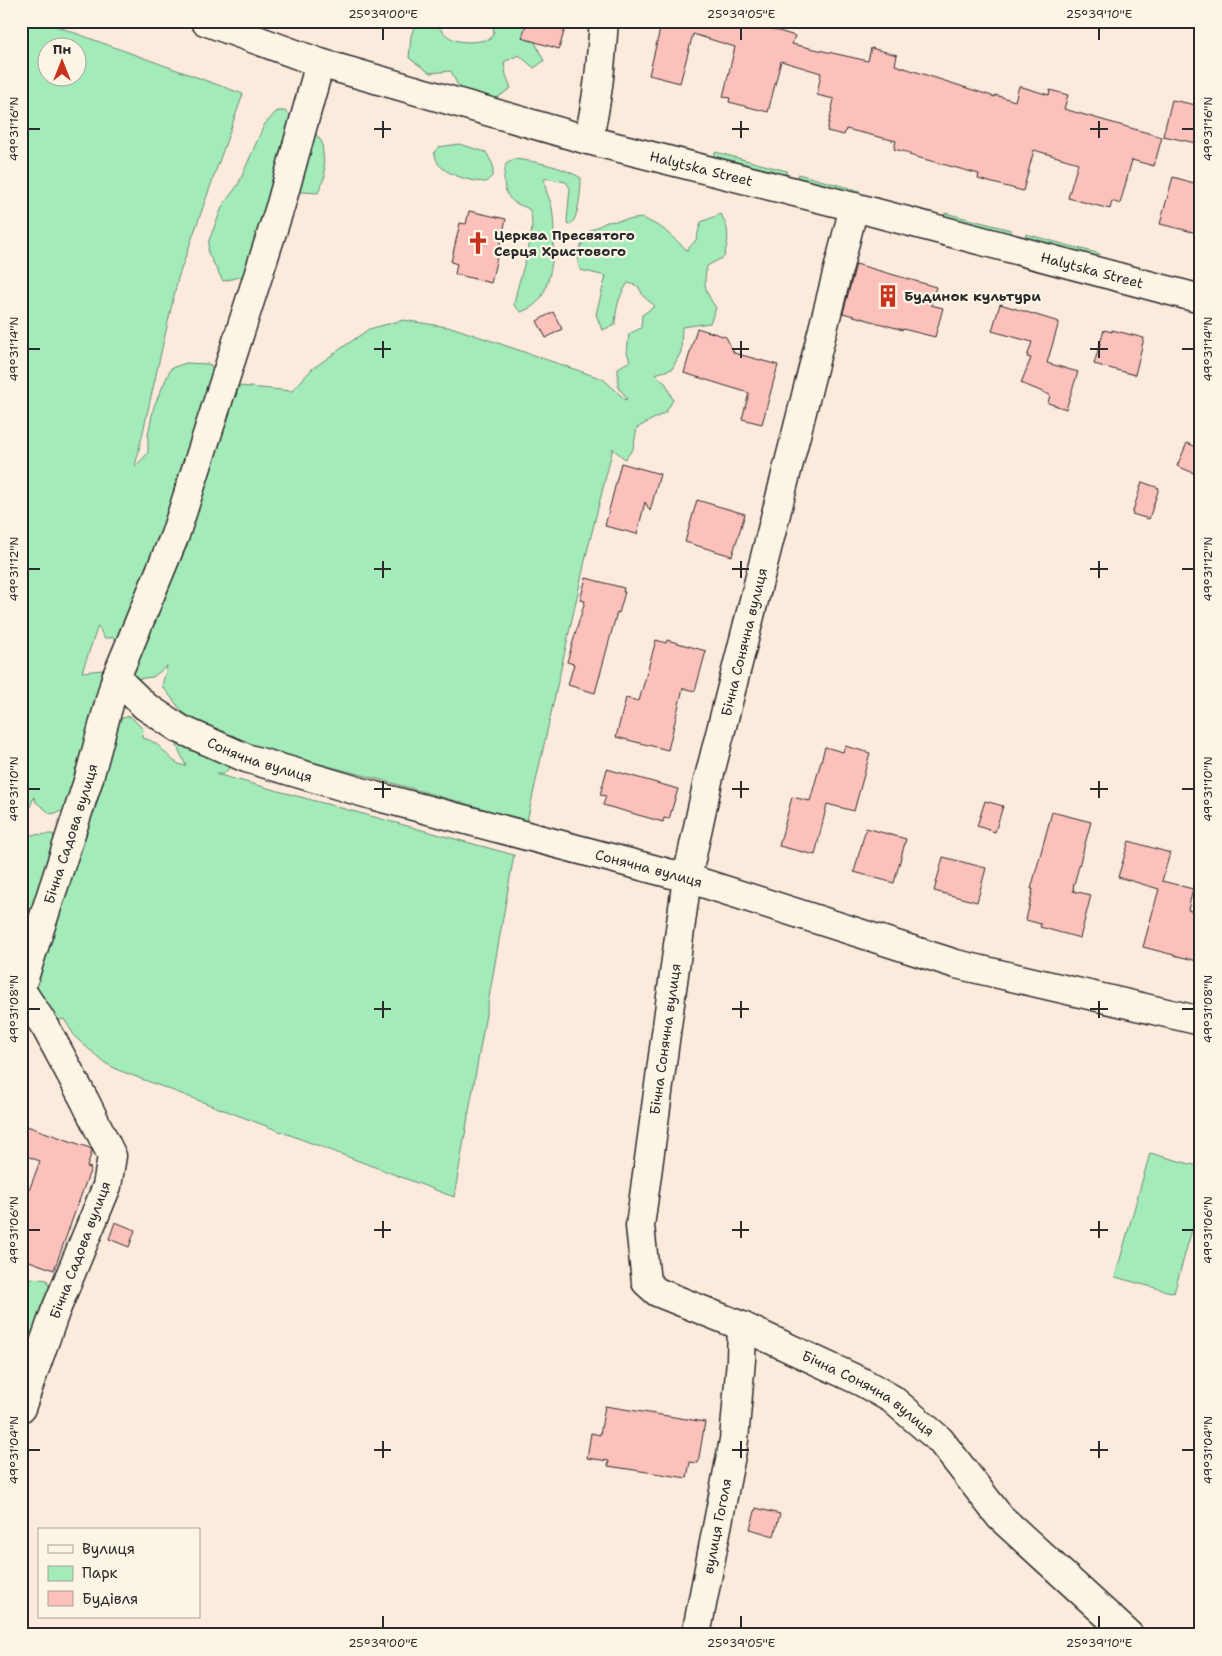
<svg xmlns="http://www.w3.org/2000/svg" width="1222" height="1656" viewBox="0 0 1222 1656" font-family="'Shantell Sans',sans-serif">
  <rect width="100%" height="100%" fill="#fcebdd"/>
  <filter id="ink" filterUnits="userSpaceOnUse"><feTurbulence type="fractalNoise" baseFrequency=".02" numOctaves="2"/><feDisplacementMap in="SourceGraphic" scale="10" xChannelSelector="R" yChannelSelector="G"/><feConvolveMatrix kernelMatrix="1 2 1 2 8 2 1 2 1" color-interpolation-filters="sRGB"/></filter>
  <g filter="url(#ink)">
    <path fill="#a3ebb9" stroke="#678b72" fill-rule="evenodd" d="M 21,21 L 42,21 L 243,94 L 178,278 L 135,467 L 148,453 L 148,435 L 154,406 L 171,368 L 186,363 L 208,364 L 211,365 L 214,373 L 236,374 L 236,397 L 239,386 L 292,391 L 312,369 L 369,329 L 403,320 L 454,328 L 603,379 L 626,400 L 627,398 L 618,387 L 618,368 L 630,361 L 627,352 L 629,334 L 641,328 L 642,315 L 655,306 L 644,297 L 638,286 L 628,283 C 618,297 616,309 615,325 L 602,330 L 596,314 L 606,276 L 580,270 L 578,261 L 579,249 L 591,230 L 607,222 L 643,218 L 662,228 L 687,250 L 696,240 L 701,222 L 721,214 C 730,231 729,238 724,257 L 707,266 C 703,286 705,291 716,308 L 710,323 L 682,327 L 681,352 L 672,369 L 655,374 L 666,384 L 673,400 L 666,412 L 637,428 L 633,449 L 625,459 L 614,450 L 613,448 L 587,552 L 527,821 L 374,778 L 250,746 L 207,731 L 181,710 L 162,686 L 167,666 L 153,677 L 128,680 L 115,638 L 104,638 L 98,626 L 82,672 L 103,670 L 111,678 L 90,759 L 75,768 L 81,802 L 78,807 L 51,814 L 36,802 L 34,797 L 21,829 ZM 48,48 L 78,48 L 78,78 L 48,78 Z
      M 416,21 L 436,21 C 447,45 467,44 490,39 L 494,32 L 492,21 L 534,21 L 533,38 L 544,61 L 534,68 L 519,55 L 504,62 L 506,75 L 511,88 L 497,98 L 472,97 L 457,84 L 451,71 L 430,73 L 409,58 L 411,36 Z
      M 277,111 L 285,111 L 293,119 L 315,133 L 322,142 L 325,176 L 318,193 L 274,190 L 265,210 L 260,237 L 244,276 L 223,281 L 208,253 L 209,240 L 223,205 L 238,185 L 264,125 Z
      M 459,144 L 486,152 L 493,165 L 493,175 L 486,182 C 473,182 445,175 438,163 C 436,160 435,155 434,152 L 439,147 Z
      M 715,152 L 787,171 L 784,182 L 712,163 Z
      M 515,159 C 538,162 561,166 581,178 C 581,189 579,218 570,225 L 568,225 L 567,221 L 570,188 L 566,182 L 545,178 C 543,188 550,197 552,208 C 556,232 554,274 542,296 C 537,305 529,309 521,312 L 514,305 C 517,279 540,231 529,209 C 524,206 518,205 514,202 C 502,194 503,176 506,164 Z
      M 798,174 L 860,191 L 857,201 L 795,184 Z
      M 945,213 L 1011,230 L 1008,241 L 942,223 Z
      M 1026,234 L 1100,254 L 1097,265 L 1023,244 Z
      M 130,716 L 143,729 L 142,738 C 165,742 166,763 186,766 L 177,746 L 182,738 L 232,766 L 223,774 L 216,774 L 514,855 L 454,1197 L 118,1070 L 105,1063 L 76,1038 L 64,1019 L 48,1023 L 38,996 L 36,954 L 85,812 L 94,813 L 106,770 L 98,756 L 108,722 Z
      M 53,834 L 60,859 L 21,962 L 21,841 L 28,835 Z
      M 1150,1153 L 1201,1167 L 1201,1198 L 1174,1293 L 1115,1277 Z
      M 33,1278 L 47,1280 L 51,1291 L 21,1363 L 21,1301 L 27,1280 Z"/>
    <path fill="#fdc1bc" stroke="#2b2b2b" d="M 527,21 L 567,21 L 559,49 L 522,38 Z
      M 662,21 L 747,21 L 795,36 L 792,44 L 868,61 L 871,48 L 897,55 L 895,65 L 995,97 L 995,95 L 1015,101 L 1019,86 L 1049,95 L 1050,90 L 1068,95 L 1064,109 L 1162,137 L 1154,166 L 1132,160 L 1120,204 L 1112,201 L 1110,209 L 1068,198 L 1078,163 L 1034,150 L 1023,191 L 978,179 L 979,174 L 909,155 L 910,153 L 894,149 L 896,141 L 846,129 L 844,135 L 827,131 L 834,99 L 817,95 L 821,73 L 781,61 L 768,112 L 729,102 L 730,98 L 723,97 L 735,47 L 693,34 L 680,83 L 649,75 Z
      M 1172,100 L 1201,106 L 1201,139 L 1197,138 L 1196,143 L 1163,136 Z
      M 1173,177 L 1201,185 L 1201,234 L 1160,224 Z
      M 469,211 L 506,219 L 491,283 L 455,274 L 457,264 L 451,262 L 460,223 L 466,224 Z
      M 856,264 L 936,287 L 931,305 L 943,308 L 935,337 L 903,329 L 903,330 L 843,313 Z
      M 1000,304 L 1059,322 L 1047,363 L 1078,372 L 1066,409 L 1048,403 L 1050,395 L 1021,383 L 1031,358 L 1027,357 L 1032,342 L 992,331 Z
      M 553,312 L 562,329 L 546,338 L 537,321 Z
      M 697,328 L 726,337 L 734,353 L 778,365 L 762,424 L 742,419 L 749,393 L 684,373 Z
      M 1104,330 L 1112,332 L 1112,330 L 1144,338 L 1135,375 L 1094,364 Z
      M 1187,443 L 1201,449 L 1201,476 L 1177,466 Z
      M 621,463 L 660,474 L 650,511 L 645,502 L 637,534 L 605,526 Z
      M 1142,482 L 1159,488 L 1149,519 L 1132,514 Z
      M 697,500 L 745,514 L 732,556 L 685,542 Z
      M 586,578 L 624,588 L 623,592 L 625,592 L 619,613 L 617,612 L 595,693 L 568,685 L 574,664 L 567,662 L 585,601 L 580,600 Z
      M 656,640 L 666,643 L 667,640 L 706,651 L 695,691 L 683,688 L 668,750 L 616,737 L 626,698 L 639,701 Z
      M 845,746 L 870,753 L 854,811 L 827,804 L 815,855 L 779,846 L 792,797 L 810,801 L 825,747 L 843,752 Z
      M 607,769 L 678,789 L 669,819 L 664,818 L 663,822 L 603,805 L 606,796 L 600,795 Z
      M 985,801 L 1003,806 L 995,832 L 977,826 Z
      M 1052,812 L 1091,822 L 1073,888 L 1074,888 L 1073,891 L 1091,895 L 1080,938 L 1040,927 L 1041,924 L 1026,920 L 1033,889 L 1031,889 Z
      M 866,828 L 906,839 L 894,883 L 854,872 Z
      M 1129,841 L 1170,853 L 1162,881 L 1193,889 L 1188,910 L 1201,914 L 1201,962 L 1143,947 L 1159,889 L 1118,877 Z
      M 943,857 L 986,868 L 977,902 L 934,891 Z
      M 21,1124 L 90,1148 L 92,1151 L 87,1167 L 91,1168 L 54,1270 L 21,1258 L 21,1212 L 40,1161 L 21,1154 Z
      M 115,1222 L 135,1230 L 129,1247 L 109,1239 Z
      M 605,1406 L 705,1422 L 698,1463 L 690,1462 L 687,1478 L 608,1466 L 609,1461 L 587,1458 L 591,1433 L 600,1435 Z
      M 756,1508 L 780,1514 L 774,1536 L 750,1529 Z"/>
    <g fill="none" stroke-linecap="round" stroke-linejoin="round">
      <defs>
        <g id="minor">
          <path d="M 588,140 C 598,101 601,61 604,21"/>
          <path id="s1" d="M 854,207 L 708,781 L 687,878 L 640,1226 L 646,1282 L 657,1292 L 744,1327 L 862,1382 L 892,1399 L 940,1440 L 1000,1517 L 1129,1635"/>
          <path id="s2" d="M 116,678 L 145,706 L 180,729 L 246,758 L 375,796 L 687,878 L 956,964 L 1201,1021"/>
          <path id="s3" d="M 21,987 L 89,778 L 116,678 L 175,535 L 281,204 L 320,63"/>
          <path d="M 21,990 L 46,1028 L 85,1101 L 112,1156 L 107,1186 L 55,1312 L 21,1408"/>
          <path id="s4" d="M 696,1635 L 734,1440 L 741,1360 L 742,1326"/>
        </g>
        <g id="tertiary">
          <path id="s5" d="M 205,21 L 320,63 L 588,140 L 854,207 L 1201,299"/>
        </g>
      </defs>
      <use href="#minor" stroke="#2b2b2b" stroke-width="31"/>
      <use href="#tertiary" stroke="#2b2b2b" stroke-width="31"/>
      <use href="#minor" stroke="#fcf5e5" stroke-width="28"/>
      <use href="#tertiary" stroke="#fcf5e5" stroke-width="28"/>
    </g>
  </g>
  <path fill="none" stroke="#2b2b2b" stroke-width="2" d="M 383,28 L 383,40M 741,28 L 741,40M 1099,28 L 1099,40M 383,121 L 383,138M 741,121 L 741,138M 1099,121 L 1099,138M 28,129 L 40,129M 374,129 L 391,129M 732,129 L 749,129M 1090,129 L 1108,129M 1182,129 L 1194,129M 383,341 L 383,358M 741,341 L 741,358M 1099,341 L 1099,358M 28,349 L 40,349M 374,349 L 391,349M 732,349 L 749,349M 1090,349 L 1108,349M 1182,349 L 1194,349M 383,561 L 383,578M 741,561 L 741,578M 1099,561 L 1099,578M 28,569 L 40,569M 374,569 L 391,569M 732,569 L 749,569M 1090,569 L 1108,569M 1182,569 L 1194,569M 383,781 L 383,798M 741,781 L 741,798M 1099,781 L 1099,798M 28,789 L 40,789M 374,789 L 391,789M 732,789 L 749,789M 1090,789 L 1108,789M 1182,789 L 1194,789M 383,1001 L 383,1018M 741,1001 L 741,1018M 1099,1001 L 1099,1018M 28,1009 L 40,1009M 374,1009 L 391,1009M 732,1009 L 749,1009M 1090,1009 L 1108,1009M 1182,1009 L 1194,1009M 383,1221 L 383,1238M 741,1221 L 741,1238M 1099,1221 L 1099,1238M 28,1230 L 40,1230M 374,1230 L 391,1230M 732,1230 L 749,1230M 1090,1230 L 1108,1230M 1182,1230 L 1194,1230M 383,1441 L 383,1458M 741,1441 L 741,1458M 1099,1441 L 1099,1458M 28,1450 L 40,1450M 374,1450 L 391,1450M 732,1450 L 749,1450M 1090,1450 L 1108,1450M 1182,1450 L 1194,1450M 383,1616 L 383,1628M 741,1616 L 741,1628M 1099,1616 L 1099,1628"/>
  <defs>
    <symbol id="church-bare" viewBox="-9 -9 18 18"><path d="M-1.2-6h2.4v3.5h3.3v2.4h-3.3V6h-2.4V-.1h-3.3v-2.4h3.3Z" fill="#c8321e" stroke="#fcf5e5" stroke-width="2.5" paint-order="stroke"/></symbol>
    <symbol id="building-bare" viewBox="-9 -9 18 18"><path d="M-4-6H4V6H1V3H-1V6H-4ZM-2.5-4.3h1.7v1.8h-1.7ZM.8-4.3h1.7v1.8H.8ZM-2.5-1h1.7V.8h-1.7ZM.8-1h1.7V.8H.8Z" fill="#c8321e" stroke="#fcf5e5" stroke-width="2.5" paint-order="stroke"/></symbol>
  </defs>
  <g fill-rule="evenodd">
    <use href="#church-bare" x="462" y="227" width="32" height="32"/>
    <use href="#building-bare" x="872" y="280" width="32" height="32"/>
  </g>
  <g text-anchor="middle" stroke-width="4.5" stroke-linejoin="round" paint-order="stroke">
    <g font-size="14" fill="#2b2b2b" stroke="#fcf5e5">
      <text dy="5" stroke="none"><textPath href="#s5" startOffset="518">Halytska Street</textPath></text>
      <text dy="5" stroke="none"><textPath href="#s5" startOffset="922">Halytska Street</textPath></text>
      <text transform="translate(744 642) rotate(-76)" y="5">Бічна Сонячна вулиця</text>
      <text dy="5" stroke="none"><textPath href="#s2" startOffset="168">Сонячна вулиця</textPath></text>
      <text dy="5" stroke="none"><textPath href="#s3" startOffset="161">Бічна Садова вулиця</textPath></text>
      <text dy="5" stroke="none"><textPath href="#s2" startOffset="572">Сонячна вулиця</textPath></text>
      <text transform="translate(665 1039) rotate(-82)" y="5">Бічна Сонячна вулиця</text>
      <text transform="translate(80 1250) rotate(-69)" y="5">Бічна Садова вулиця</text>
      <text dy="5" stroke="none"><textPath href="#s1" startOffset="1349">Бічна Сонячна вулиця</textPath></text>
      <text dy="5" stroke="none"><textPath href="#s4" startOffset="111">вулиця Гоголя</textPath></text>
    </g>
    <g font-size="14" font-weight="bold" fill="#2b2b2b" stroke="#fcf5e5" text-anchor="start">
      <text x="494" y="240">Церква Пресвятого<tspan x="494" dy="16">Серця Христового</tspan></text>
      <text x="904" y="301">Будинок культури</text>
    </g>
  </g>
  <rect width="1222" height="1656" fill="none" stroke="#fcf5e5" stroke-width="55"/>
  <rect x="38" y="1528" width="162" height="90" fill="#fcf5e5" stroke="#a8a49b"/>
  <rect x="48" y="1545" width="25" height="8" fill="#fcf5e5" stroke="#a8a49b"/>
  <text x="82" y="1554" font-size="15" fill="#2b2b2b">Вулиця</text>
  <rect x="48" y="1566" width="25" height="15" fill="#a3ebb9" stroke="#a8a49b"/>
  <text x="82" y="1578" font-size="15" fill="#2b2b2b">Парк</text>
  <rect x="48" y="1591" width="25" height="15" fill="#fdc1bc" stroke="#a8a49b"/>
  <text x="82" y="1604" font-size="15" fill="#2b2b2b">Будівля</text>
  <g transform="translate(62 62)"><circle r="24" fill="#fcf5e5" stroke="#a8a49b"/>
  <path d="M0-4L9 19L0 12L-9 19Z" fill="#c8321e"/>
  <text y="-8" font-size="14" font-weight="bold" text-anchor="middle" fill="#2b2b2b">Пн</text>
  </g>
  <rect x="28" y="28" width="1166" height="1600" fill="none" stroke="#2b2b2b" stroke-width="2"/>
  <g font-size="12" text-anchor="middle" fill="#2b2b2b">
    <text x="383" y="18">25°39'00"E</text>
    <text x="741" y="18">25°39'05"E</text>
    <text x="1099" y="18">25°39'10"E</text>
    <text transform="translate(14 129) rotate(-90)" y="4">49°31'16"N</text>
    <text transform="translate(1208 129) rotate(-90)" y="4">49°31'16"N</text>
    <text transform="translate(14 349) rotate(-90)" y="4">49°31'14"N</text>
    <text transform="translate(1208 349) rotate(-90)" y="4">49°31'14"N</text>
    <text transform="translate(14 569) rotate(-90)" y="4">49°31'12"N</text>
    <text transform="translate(1208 569) rotate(-90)" y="4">49°31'12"N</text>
    <text transform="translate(14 789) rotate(-90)" y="4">49°31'10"N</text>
    <text transform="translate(1208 789) rotate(-90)" y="4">49°31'10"N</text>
    <text transform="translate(14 1009) rotate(-90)" y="4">49°31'08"N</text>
    <text transform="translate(1208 1009) rotate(-90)" y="4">49°31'08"N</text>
    <text transform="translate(14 1230) rotate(-90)" y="4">49°31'06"N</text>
    <text transform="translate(1208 1230) rotate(-90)" y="4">49°31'06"N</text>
    <text transform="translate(14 1450) rotate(-90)" y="4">49°31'04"N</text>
    <text transform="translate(1208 1450) rotate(-90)" y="4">49°31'04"N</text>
    <text x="383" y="1647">25°39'00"E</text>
    <text x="741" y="1647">25°39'05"E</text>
    <text x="1099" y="1647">25°39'10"E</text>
  </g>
</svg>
